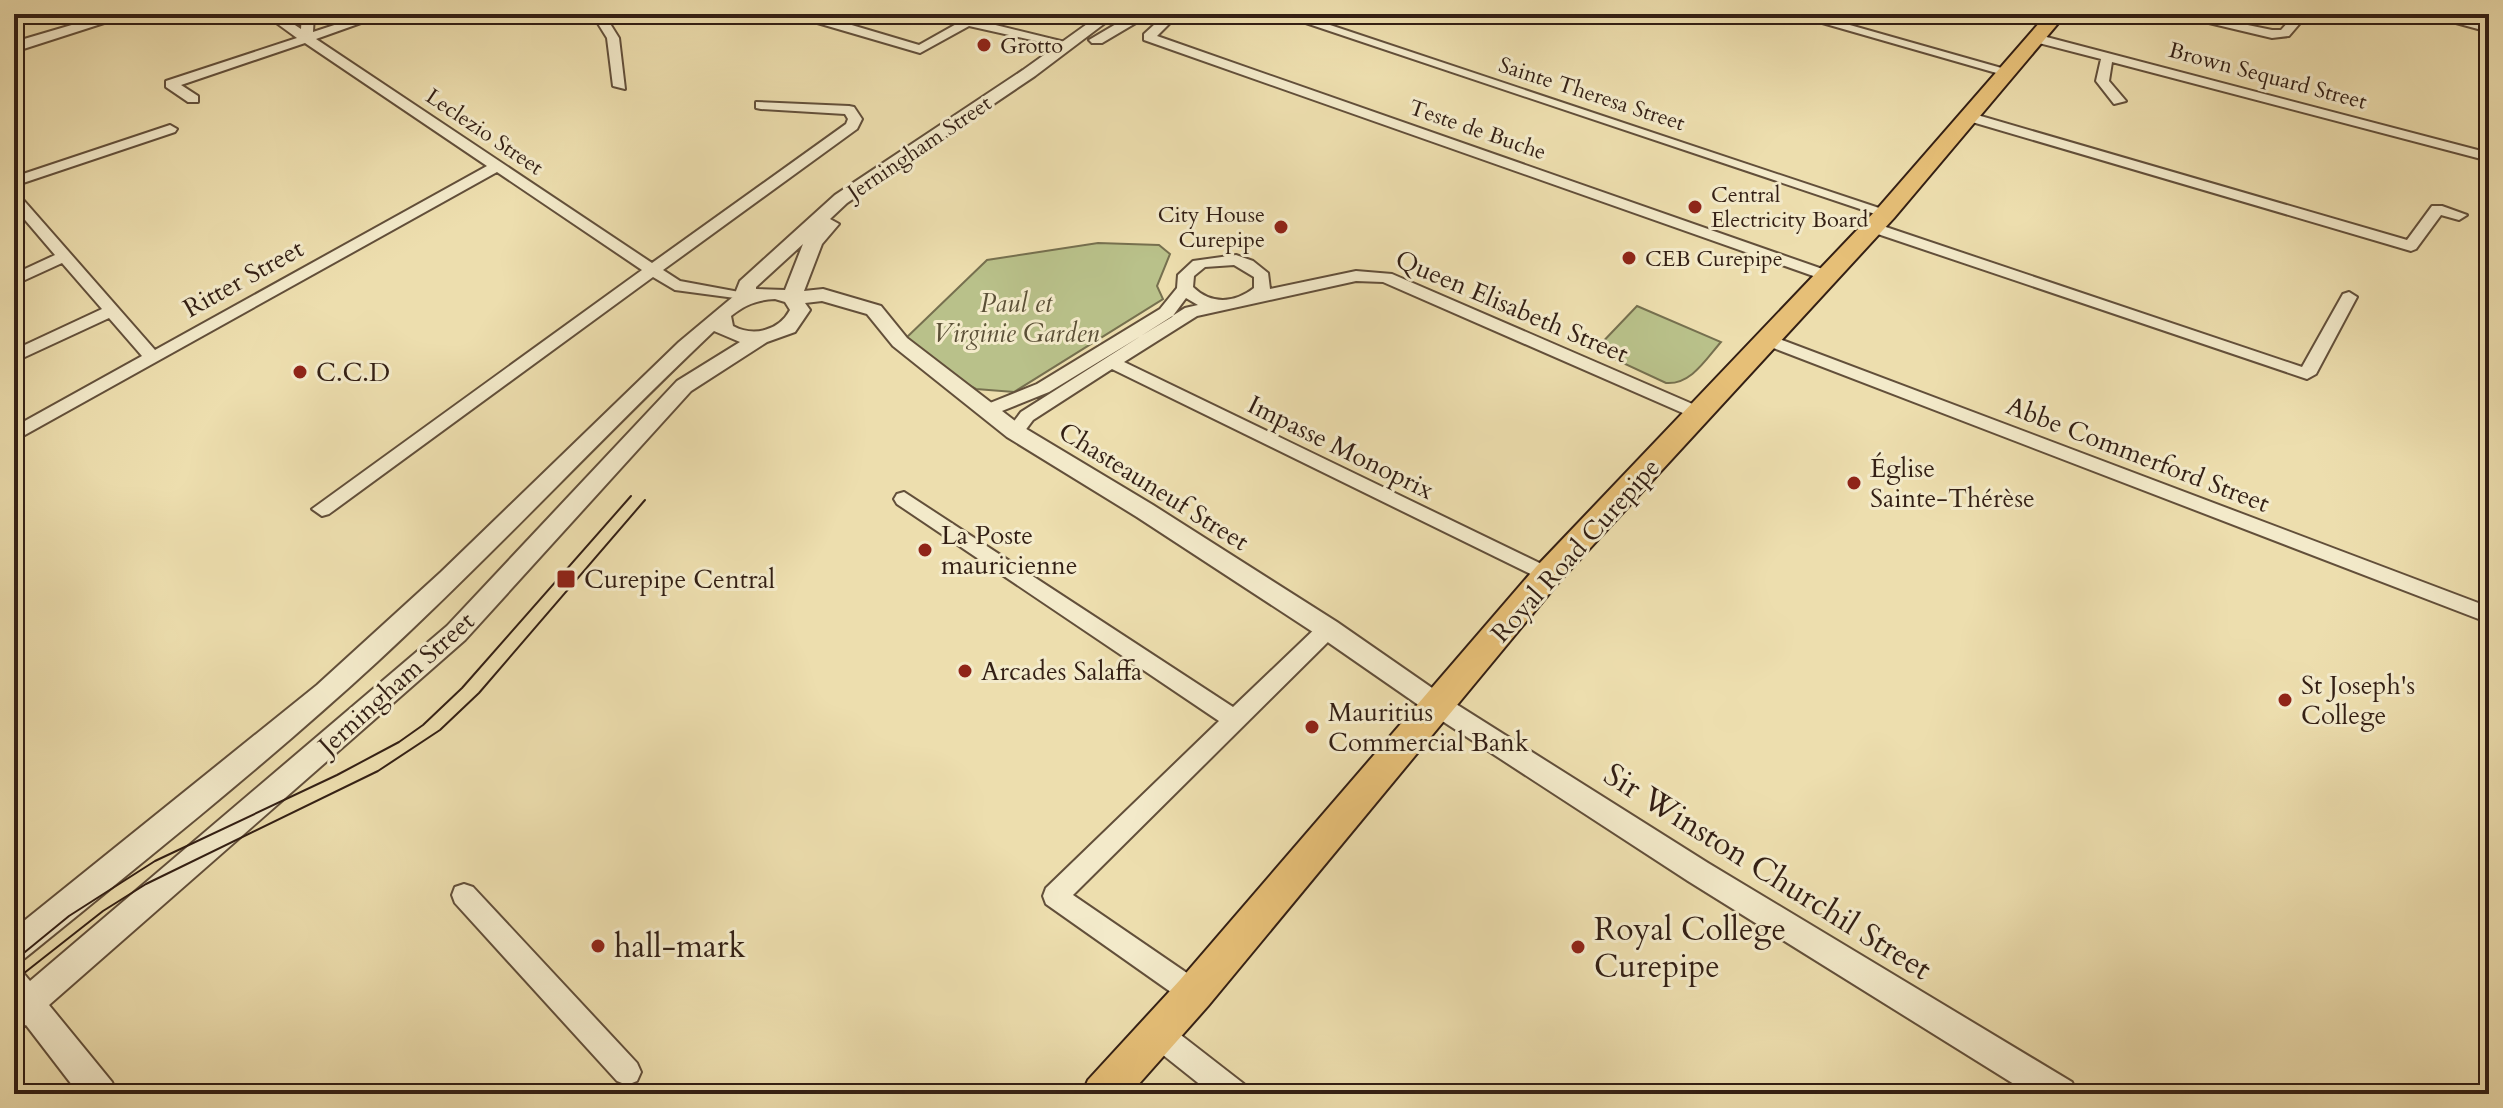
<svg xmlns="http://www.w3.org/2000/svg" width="2503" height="1108" viewBox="0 0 2503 1108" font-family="Cardo,serif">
  <rect width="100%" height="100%" fill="#eddeae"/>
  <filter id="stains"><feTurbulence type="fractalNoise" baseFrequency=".0025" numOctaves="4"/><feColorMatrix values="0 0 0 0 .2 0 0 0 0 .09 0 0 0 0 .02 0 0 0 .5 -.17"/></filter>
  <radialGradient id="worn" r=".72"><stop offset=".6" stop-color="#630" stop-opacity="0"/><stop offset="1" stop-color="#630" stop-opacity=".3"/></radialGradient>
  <path fill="#b9c18a" stroke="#76704f" stroke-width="2" d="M 1098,243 L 1159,245 L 1170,254 L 1157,286 L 1163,299 L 1014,392 L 976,389 L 937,368 L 905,339 L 987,260 Z
    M 1637,306 L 1721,342 C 1706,359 1691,385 1666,383 L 1595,350 Z"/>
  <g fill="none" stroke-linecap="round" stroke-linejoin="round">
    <defs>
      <path id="minor" d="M 264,14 L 278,14 L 301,29 L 302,14 L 314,14 L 313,32 L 368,14 L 386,14 L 316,39 L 652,263 L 846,124 L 848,119 L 845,114 L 761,109 L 756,108 L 756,102 L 849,106 L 854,107 L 862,119 L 857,129 L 663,270 L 680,281 L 750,294 L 750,300 L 675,290 L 653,277 L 329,514 L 322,516 L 312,509 L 642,270 L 497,172 L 14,441 L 14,427 L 142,356 L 109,318 L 14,362 L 14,350 L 102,309 L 62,263 L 14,285 L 14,274 L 55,255 L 14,207 L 14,194 L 19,195 L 155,350 L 487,166 L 305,43 L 181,85 L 198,96 L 198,102 L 188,102 L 166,87 L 166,81 L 297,38 Z
        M 592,14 L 604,14 L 619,38 L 625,89 L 613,86 L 607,38 Z
        M 1166,14 L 1179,14 L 1157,36 L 1831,272 L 1833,275 L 1825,280 L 1819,278 L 1144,40 L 1144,34 Z
        M 1279,14 L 1297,14 L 1894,213 L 1886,218 L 1881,216 Z
        M 1791,14 L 1811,14 L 2012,71 L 2000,74 Z
        M 2171,14 L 2194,14 L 2272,30 L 2281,30 L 2291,19 L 2301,22 L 2289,36 L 2272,38 Z
        M 2423,14 L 2445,14 L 2489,24 L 2489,32 Z
        M 818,15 L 919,45 L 967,18 L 1073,44 L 1067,48 L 969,26 L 920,53 L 814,22 L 814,16 Z
        M 2035,34 L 2489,153 L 2489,161 L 2112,62 L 2109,81 L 2126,101 L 2114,104 L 2096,81 L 2101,59 L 2031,41 L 2031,35 Z
        M 1967,112 L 2407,240 L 2432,206 L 2442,206 L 2467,215 L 2459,220 L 2441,215 L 2416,249 L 2411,251 L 1962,119 L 1962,113 Z
        M 170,125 L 177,129 L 175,132 L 14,186 L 14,177 Z
        M 1871,222 L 2302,367 L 2343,294 L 2349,292 L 2357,297 L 2316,374 L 2307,379 L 1866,230 L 1866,224 Z
        M 1236,255 L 1253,261 L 1268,273 L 1270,289 L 1356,271 L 1392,274 L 1704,409 L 1707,413 L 1698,419 L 1692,417 L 1383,282 L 1356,281 L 1197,316 L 1124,362 L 1554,570 L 1557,575 L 1554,580 L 1547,582 L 1112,369 L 1033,420 L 1021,436 L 1009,436 L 1006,432 L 1021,412 L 1185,308 L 1198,305 L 1186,298 L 1172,317 L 1049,392 L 992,415 L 986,417 L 977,411 L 980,407 L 1037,384 L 1160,309 L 1177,288 L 1178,275 L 1193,261 ZM 1234,265 L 1254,277 L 1254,288 C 1235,303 1211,305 1193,287 L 1194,276 L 1205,267 Z
        M 1769,335 L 2489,607 L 2489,623 L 1763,344 L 1761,340 L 1763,336 Z
        M 904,492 L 1233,707 L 1321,623 L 1335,623 L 1339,629 L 1335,635 L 1073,895 L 1203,984 L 1207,993 L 1203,1002 L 1194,1005 L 1185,1002 L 1046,904 L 1043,896 L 1046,888 L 1219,721 L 897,504 L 894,499 L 897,494 Z
        M 464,884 L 473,887 L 637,1063 L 641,1072 L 637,1081 L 627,1085 L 617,1081 L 455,903 L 452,895 L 455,887 Z
        M 1158,1021 L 1168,1025 L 1244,1084 L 1248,1094 L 1212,1094 L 1148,1043 L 1145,1034 L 1148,1025 Z"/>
      <path id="tertiary" d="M 109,14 L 132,14 L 14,52 L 14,42 Z
        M 1101,14 L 1117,14 L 1035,76 L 847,203 L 830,219 L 839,224 L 822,244 L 804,291 L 823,289 L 881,306 L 907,338 L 1023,427 L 1153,505 L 1337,622 L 1448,699 L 1708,863 L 2072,1082 L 2077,1094 L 2030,1094 L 1688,881 L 1430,713 L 1319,636 L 1137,517 L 1007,437 L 893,346 L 867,314 L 822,301 L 805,303 L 810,310 L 795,332 L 767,342 L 691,391 L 465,640 L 49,1005 L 112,1082 L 117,1094 L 79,1094 L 26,1025 L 14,1030 L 14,970 L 25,975 L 30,981 L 447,626 L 677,381 L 740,342 L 714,331 C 600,439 493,555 377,662 C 264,766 144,861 25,958 L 14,962 L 14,929 L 317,685 L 441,572 L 679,342 L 734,296 L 740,281 L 835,195 L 1023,70 ZM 803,244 L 785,290 L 756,289 L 756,287 ZM 775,299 L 785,302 L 790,310 C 779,331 753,337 733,326 L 731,316 C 745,305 756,300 775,299 Z
        M 1133,14 L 1151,14 L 1102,43 L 1092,43 L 1089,40 Z"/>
      <path id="primary" d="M 2047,14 L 2066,14 L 1894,218 L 1558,583 L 1208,1006 L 1130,1094 L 1082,1094 L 1088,1080 L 1180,980 L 1536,567 L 1878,208 Z"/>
    </defs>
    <use href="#minor" stroke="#624f3a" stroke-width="4"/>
    <use href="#tertiary" stroke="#624f3a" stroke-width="4"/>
    <use href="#primary" stroke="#331f14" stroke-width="4"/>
    <use href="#minor" fill="#f3eaca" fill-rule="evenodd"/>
    <use href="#tertiary" fill="#f3eaca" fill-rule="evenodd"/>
    <use href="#primary" fill="#e6bf77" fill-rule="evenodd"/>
    <path stroke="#331f14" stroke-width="2" d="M 14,961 L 69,916 L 155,861 L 337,775 L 399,742 L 423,725 L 462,688 L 631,496
      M 14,981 L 103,911 L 146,884 L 378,771 L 440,730 L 479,693 L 645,500"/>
  </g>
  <g fill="#8f2418" stroke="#f3eaca" stroke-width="3">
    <circle cx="984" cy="45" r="8"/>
    <circle cx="1695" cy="207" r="8"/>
    <circle cx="1281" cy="227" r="8"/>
    <circle cx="1629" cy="258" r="8"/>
    <circle cx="300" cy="372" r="8"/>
    <circle cx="1854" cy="483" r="8"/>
    <circle cx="925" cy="550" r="8"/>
    <rect x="556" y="569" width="20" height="20" rx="4"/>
    <circle cx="965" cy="671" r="8"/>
    <circle cx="2285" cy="700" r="8"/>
    <circle cx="1312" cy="727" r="8"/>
    <circle cx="598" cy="946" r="8"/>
    <circle cx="1578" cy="947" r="8"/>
  </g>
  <g text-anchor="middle" stroke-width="6" stroke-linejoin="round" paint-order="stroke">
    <g font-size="22" fill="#331f14" stroke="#f3eaca" text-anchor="start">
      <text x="1000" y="53">Grotto</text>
      <text x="1711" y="202">Central<tspan x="1711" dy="25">Electricity Board</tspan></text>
      <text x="1265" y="222" text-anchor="end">City House<tspan x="1265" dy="25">Curepipe</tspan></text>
      <text x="1645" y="266">CEB Curepipe</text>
    </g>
    <g font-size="22" fill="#331f14" stroke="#f3eaca">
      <text transform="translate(2268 75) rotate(15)" y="8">Brown Sequard Street</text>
      <text transform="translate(1592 93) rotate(18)" y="8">Sainte Theresa Street</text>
      <text transform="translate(1478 129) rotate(19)" y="8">Teste de Buche</text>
      <text transform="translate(485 131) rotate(34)" y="8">Leclezio Street</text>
      <text transform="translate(919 147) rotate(-34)" y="8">Jerningham Street</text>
    </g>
    <g font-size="26" fill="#331f14" stroke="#f3eaca">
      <text transform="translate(243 278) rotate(-29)" y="9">Ritter Street</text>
      <text transform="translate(1512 306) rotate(23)" y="9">Queen Elisabeth Street</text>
      <text transform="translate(1341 447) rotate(26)" y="9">Impasse Monoprix</text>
      <text transform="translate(2138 454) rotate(21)" y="9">Abbe Commerford Street</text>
      <text transform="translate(1154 486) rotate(32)" y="9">Chasteauneuf Street</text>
      <text transform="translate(1575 550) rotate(-48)" y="9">Royal Road Curepipe</text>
      <text transform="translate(396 683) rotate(-42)" y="9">Jerningham Street</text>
    </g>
    <g font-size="26" font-style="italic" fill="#5b5037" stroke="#f3eaca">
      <text x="1016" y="312">Paul et<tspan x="1016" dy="30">Virginie Garden</tspan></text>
    </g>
    <g font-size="26" fill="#331f14" stroke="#f3eaca" text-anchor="start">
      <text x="316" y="381">C.C.D</text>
      <text x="1870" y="477">Église<tspan x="1870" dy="30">Sainte-Thérèse</tspan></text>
      <text x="941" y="544">La Poste<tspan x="941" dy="30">mauricienne</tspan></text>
      <text x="584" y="588">Curepipe Central</text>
      <text x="981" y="680">Arcades Salaffa</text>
      <text x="2301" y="694">St Joseph's<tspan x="2301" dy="30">College</tspan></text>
      <text x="1328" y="721">Mauritius<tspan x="1328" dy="30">Commercial Bank</tspan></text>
    </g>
    <g font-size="32" fill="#331f14" stroke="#f3eaca">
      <text transform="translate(1768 871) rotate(32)" y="11">Sir Winston Churchil Street</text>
    </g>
    <g font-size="32" fill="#331f14" stroke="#f3eaca" text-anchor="start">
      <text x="1594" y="940">Royal College<tspan x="1594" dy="37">Curepipe</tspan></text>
      <text x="614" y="957">hall-mark</text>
    </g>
  </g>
  <rect width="2503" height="1108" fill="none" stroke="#eddeae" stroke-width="48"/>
  <rect x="16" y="16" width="2471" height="1076" fill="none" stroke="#331f14" stroke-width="4"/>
  <rect x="24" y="24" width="2455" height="1060" fill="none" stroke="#331f14" stroke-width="2"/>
  <rect width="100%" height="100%" filter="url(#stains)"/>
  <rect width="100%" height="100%" fill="url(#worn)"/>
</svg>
